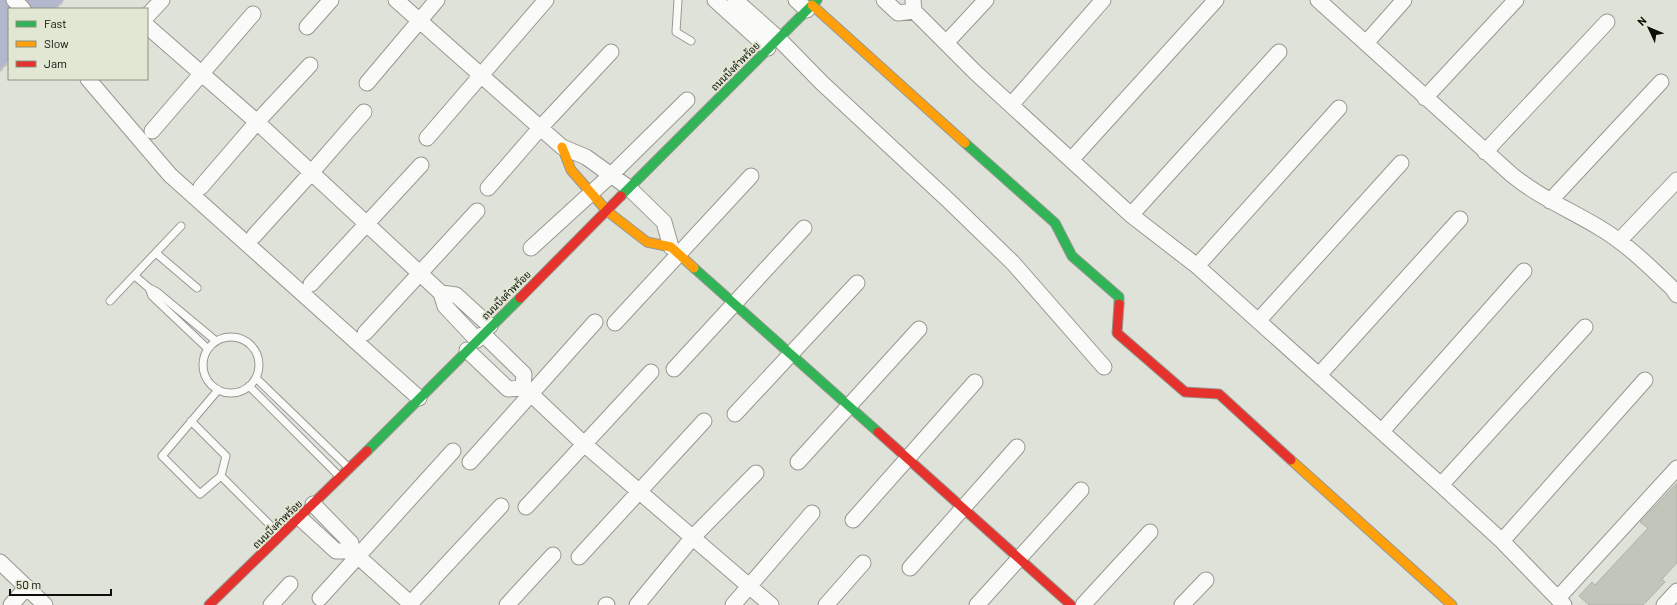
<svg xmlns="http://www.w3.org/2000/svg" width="1677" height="605" viewBox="0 0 1677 605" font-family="Barlow,Sarabun,sans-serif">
  <rect width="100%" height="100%" fill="#dfe2d8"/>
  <path fill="#b2b7cb" d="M 0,0 L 64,0 L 56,9 L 9,9 L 9,61 L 0,71 Z"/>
  <path fill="#c2c5ba" stroke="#afb2a9" d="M 1677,483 L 1677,563 L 1662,579 L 1665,582 L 1643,605 L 1589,605 L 1579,596 L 1592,582 L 1595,585 L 1648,528 L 1640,522 Z"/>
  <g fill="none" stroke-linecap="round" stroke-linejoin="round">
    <defs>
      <path id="lane" d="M 678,0 L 676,32 L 691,41
        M 156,253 L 197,288
        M 135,276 L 149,288 L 157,292 L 216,341
        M 149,288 L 152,296 L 208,349
        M 110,301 L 181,226
        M203 365a28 28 0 1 1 56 0a28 28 0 1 1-56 0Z
        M 256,378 L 348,467
        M 249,386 L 339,476
        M 218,390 L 162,456 L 200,494 L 221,476
        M 191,421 L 226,456 L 221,476 L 280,535"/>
      <path id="street" d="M 14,0 L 23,9
        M 396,0 L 562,147 L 586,157 L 629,188 L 664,222 L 671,247
        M 715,0 L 768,48
        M 735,0 L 778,38 L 822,83 L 949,201 L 1013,263 L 1104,367
        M 796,0 L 807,10
        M 884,0 L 898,13 L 914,11
        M 913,0 L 914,11 L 976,73 L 1131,215 L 1197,266 L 1441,485 L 1502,541 L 1564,605
        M 1318,0 L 1512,175 C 1539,197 1570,210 1600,228 C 1627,244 1650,267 1673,289 L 1677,295
        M 147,16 L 162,0
        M 147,26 L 257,122 L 441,293 L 445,306 L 477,340
        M 307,27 L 331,0
        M 946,43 L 986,0
        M 1366,43 L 1404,0
        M 88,79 L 170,175 L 419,398
        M 367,83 L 437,0
        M 1425,98 L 1516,0
        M 1011,105 L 1103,0
        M 152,131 L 253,14
        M 427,138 L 546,0
        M 1485,152 L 1607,22
        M 1071,160 L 1216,0
        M 201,187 L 257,122 L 310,65
        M 488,188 L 541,127 L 611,52
        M 1550,201 L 1661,82
        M 1131,215 L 1279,52
        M 254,236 L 311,173 L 364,112
        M 1619,241 L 1677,180
        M 531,248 L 611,175 L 687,100
        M 1197,266 L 1339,108
        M 311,284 L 421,165
        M 441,293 L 456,295 L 490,326
        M 1259,320 L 1401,163
        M 615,323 L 751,176
        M 365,333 L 477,211
        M 483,334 L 524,374 L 523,388
        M 467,350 L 508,389 L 523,388 L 532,395 L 584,444 L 771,605
        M 674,369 L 804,228
        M 1319,375 L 1460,219
        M 735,414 L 857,283
        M 1382,431 L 1524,271
        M 470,462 L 595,322
        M 798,462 L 919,329
        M 1441,485 L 1585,327
        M 313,504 L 351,543 L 352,551
        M 526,507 L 651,372
        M 300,518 L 336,551 L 352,551 L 412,605
        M 853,520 L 975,382
        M 1502,541 L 1645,380
        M 579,557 L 704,421
        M 0,562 L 45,605
        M 910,568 L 1017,447
        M 320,598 L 453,451
        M 1558,598 L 1677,468
        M 11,605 L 27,587
        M 271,605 L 290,584
        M 409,605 L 501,506
        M 507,605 L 553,555
        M 606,605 L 607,605
        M 637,605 L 693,537 L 756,473
        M 733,605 L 812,513
        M 826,605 L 863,563
        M 977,605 L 1081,490
        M 1083,605 L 1150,532
        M 1182,605 L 1206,580
        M 1664,605 L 1677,591"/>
      <path id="fast" d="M 965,143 L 1055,223 L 1072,256 L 1119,297 L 1119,304
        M 621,196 L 817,0
        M 694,268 L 878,432
        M 367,451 L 520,298"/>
      <path id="slow" d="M 812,5 L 965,143
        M 562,147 L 571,170 L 607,211 L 647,242 L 671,247 L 694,268
        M 1291,460 L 1452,605"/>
      <path id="jam" d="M 520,298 L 621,196
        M 1119,304 L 1117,333 L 1185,392 L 1219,394 L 1291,460
        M 878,432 L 1071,605
        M 209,605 L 367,451"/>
    </defs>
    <use href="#lane" stroke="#969890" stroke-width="9"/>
    <use href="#street" stroke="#969890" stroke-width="17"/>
    <use href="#fast" stroke="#969890" stroke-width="11"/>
    <use href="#slow" stroke="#969890" stroke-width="11"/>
    <use href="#jam" stroke="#969890" stroke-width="11"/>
    <path stroke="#c1c3bf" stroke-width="2.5" stroke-dasharray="4 2" stroke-linecap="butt" d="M 56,9 L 64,0
      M 0,71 L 9,61"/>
    <use href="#lane" stroke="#fafbf9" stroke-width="7"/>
    <use href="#street" stroke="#fafbf9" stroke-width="15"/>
    <use href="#fast" stroke="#30b455" stroke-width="9"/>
    <use href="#slow" stroke="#ff9f0a" stroke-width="9"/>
    <use href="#jam" stroke="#e5322d" stroke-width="9"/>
  </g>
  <g text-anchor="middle" stroke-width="4" stroke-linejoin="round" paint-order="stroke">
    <g font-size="10" fill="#0d0f08" stroke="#e1e7d3">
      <text transform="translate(735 66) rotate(-45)" y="4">ถนนบึงคำพร้อย</text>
      <text transform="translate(506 295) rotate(-45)" y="4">ถนนบึงคำพร้อย</text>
      <text transform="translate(277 524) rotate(-44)" y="4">ถนนบึงคำพร้อย</text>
    </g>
  </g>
  <rect x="8" y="8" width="140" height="72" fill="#e1e7d3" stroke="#8c9182"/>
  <rect x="16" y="21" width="20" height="6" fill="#30b455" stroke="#8c9182"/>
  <text x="44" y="28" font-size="12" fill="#0d0f08">Fast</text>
  <rect x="16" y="41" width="20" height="6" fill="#ff9f0a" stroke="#8c9182"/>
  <text x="44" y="48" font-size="12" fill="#0d0f08">Slow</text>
  <rect x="16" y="61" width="20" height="6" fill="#e5322d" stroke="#8c9182"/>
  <text x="44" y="68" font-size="12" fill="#0d0f08">Jam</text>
  <g transform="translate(1649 28) rotate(314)" stroke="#e1e7d3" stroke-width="3" paint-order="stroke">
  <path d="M0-3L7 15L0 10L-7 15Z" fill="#0d0f08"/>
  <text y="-6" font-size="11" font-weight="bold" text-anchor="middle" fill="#0d0f08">N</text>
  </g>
  <path d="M10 589v6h101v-6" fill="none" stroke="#0d0f08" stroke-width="2"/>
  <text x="16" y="589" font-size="12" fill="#0d0f08" stroke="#e1e7d3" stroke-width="3" paint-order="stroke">50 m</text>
</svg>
